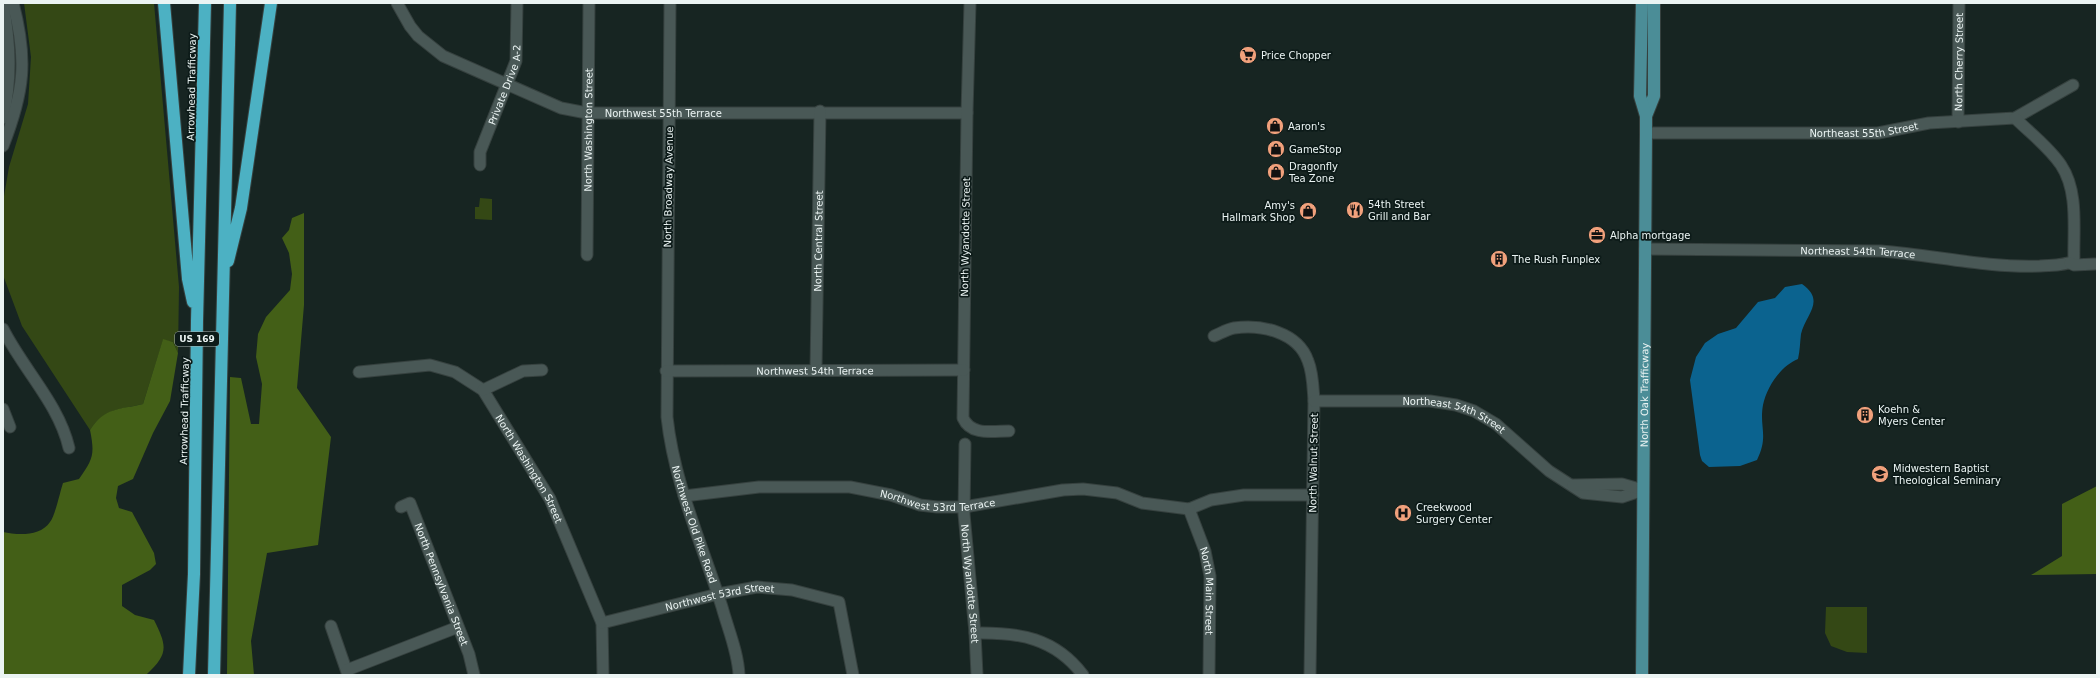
<svg xmlns="http://www.w3.org/2000/svg" width="2100" height="678" viewBox="0 0 2100 678" font-family="'DejaVu Sans',sans-serif">
  <rect width="100%" height="100%" fill="#172522"/>
  <path fill="#344815" d="M 24,3 L 154,3 L 179,287 L 178,353 L 173,342 L 163,340 L 143,404 C 118,410 105,408 90,430 L 22,326 L 3,275 L 3,202 L 9,167 L 28,104 L 31,57 Z
    M 480,198 L 492,199 L 492,220 L 475,219 L 475,207 L 479,207 Z
    M 1826,607 L 1867,607 L 1867,653 L 1847,652 L 1831,646 L 1825,633 Z"/>
  <path fill="#435f17" d="M 304,213 L 304,305 L 297,388 L 331,437 L 318,545 L 267,553 L 251,641 L 254,675 L 227,675 L 230,377 L 241,378 L 251,424 L 259,424 L 262,384 L 256,357 L 258,334 L 266,317 L 290,290 L 292,274 L 289,253 L 282,238 L 289,230 L 292,218 Z
    M 163,339 L 173,342 L 178,353 L 170,401 L 153,433 L 133,479 L 118,486 L 116,498 L 119,508 L 132,512 L 154,553 L 156,564 L 150,570 L 122,585 L 122,606 L 135,615 L 154,620 C 167,646 169,654 146,675 L 3,675 L 3,532 C 17,535 40,537 50,522 C 55,516 60,492 63,483 L 79,479 C 93,459 95,455 90,430 C 105,407 118,410 143,404 Z
    M 2097,486 L 2097,574 L 2031,575 L 2062,556 L 2062,504 Z"/>
  <path fill="#0b638f" d="M 1802,284 C 1826,301 1806,314 1801,334 C 1800,342 1800,350 1798,359 C 1781,366 1767,386 1763,405 C 1759,427 1769,436 1757,460 L 1740,466 L 1709,467 L 1702,461 L 1700,455 L 1690,380 L 1696,357 L 1705,343 L 1718,334 L 1736,328 L 1758,302 L 1775,298 L 1785,287 Z"/>
  <g fill="none" stroke-linecap="round" stroke-linejoin="round">
    <defs>
      <g id="minor">
        <path id="s1" d="M 397,3 L 410,26 L 418,36 L 443,56 L 561,108 L 587,113 L 967,113"/>
        <path id="s2" d="M 670,3 L 667,417 C 674,483 702,544 722,607 C 728,629 738,652 739,675"/>
        <path d="M 970,3 L 967,113 L 963,418 C 971,436 993,431 1009,431"/>
        <path d="M 3,118 C 12,78 10,43 3,3"/>
        <path id="s3" d="M 1958,122 L 1959,3"/>
        <path id="s4" d="M 1646,133 L 1878,133 L 1929,123 L 2015,118 L 2073,85"/>
        <path d="M 3,146 C 24,92 28,60 13,3"/>
        <path id="s5" d="M 480,165 L 480,152 L 516,61 L 517,3"/>
        <path id="s6" d="M 1645,249 L 1881,251 C 1934,255 1986,268 2040,266 C 2052,265 2063,266 2074,261 C 2073,230 2079,192 2061,165 C 2049,147 2030,133 2015,118"/>
        <path id="s7" d="M 587,255 L 589,4"/>
        <path d="M 2070,263 L 2074,265 L 2095,264"/>
        <path d="M 3,329 C 23,369 59,404 69,448"/>
        <path d="M 1214,336 C 1221,333 1228,329 1234,328 C 1261,324 1298,332 1308,361 C 1313,373 1313,387 1314,401 L 1310,675"/>
        <path id="s8" d="M 816,370 L 820,111"/>
        <path id="s9" d="M 666,371 L 964,370"/>
        <path id="s10" d="M 359,372 L 430,365 L 455,372 L 483,390 L 550,499 L 602,623 L 603,675"/>
        <path d="M 483,390 L 523,371 L 542,370"/>
        <path id="s11" d="M 1314,401 L 1430,401 L 1456,405 L 1474,411 L 1496,424 L 1549,471 L 1583,493 L 1622,497 L 1643,490"/>
        <path d="M 3,409 L 10,427"/>
        <path id="s12" d="M 965,444 L 964,514 L 975,633 L 977,675"/>
        <path d="M 1573,485 L 1622,484 L 1643,490"/>
        <path id="s13" d="M 684,496 L 759,487 L 850,487 L 891,495 L 920,505 L 937,507 L 964,507 L 1063,490 L 1083,489 L 1117,493 L 1142,503 L 1189,509 L 1211,500 L 1244,495 L 1313,495"/>
        <path id="s14" d="M 401,507 L 410,503 L 469,654 L 474,675"/>
        <path id="s15" d="M 1189,509 L 1205,551 L 1210,576 L 1209,675"/>
        <path id="s16" d="M 602,623 L 718,594 L 757,587 L 792,590 L 839,602 L 853,675"/>
        <path d="M 331,626 L 348,675"/>
        <path d="M 975,633 C 1019,632 1055,638 1083,675"/>
        <path d="M 347,670 L 458,627"/>
      </g>
      <g id="major">
        <path d="M 1646,116 L 1654,96 L 1654,3"/>
        <path id="s17" d="M 1642,675 L 1646,133 L 1646,116 L 1640,96 L 1642,3"/>
      </g>
      <path id="highway" d="M 164,3 L 188,279 L 193,302
        M 228,261 L 241,208 L 271,3
        M 189,675 L 194,574 L 197,321 L 205,3
        M 214,675 L 230,3"/>
    </defs>
    <use href="#minor" stroke="#36413f" stroke-width="13"/>
    <use href="#major" stroke="#36413f" stroke-width="14"/>
    <use href="#highway" stroke="#36413f" stroke-width="14"/>
    <use href="#minor" stroke="#495856" stroke-width="11"/>
    <use href="#major" stroke="#4b8d97" stroke-width="12"/>
    <use href="#highway" stroke="#4cb1c3" stroke-width="12"/>
  </g>
  <defs>
    <symbol id="supermarket-disc" viewBox="-11 -11 22 22"><circle r="9.5" fill="#f1a17c" stroke="#0d1b19"/><path d="M-6-5.5h2.5l.6 2H6L4.5 2H-2.5L-4.4-4H-6ZM-1.5 3.2a1.3 1.3 0 1 0 .1 0ZM3 3.2a1.3 1.3 0 1 0 .1 0Z" fill="#111"/></symbol>
    <symbol id="shop-disc" viewBox="-11 -11 22 22"><circle r="9.5" fill="#f1a17c" stroke="#0d1b19"/><path d="M-5-2.5h2.3a2.7 3.5 0 0 1 5.4 0H5L5.5 6h-11ZM-1.5-2.5h3a1.5 2.3 0 0 0-3 0Z" fill="#111"/></symbol>
    <symbol id="restaurant-disc" viewBox="-11 -11 22 22"><circle r="9.5" fill="#f1a17c" stroke="#0d1b19"/><path d="M-5-6h1v4h1v-4h1v4h1v-4h1v5L-1.5 .5V6h-2V.5L-5-1ZM5-6V6H3V1.5H1.5Q1.5-4 5-6Z" fill="#111"/></symbol>
    <symbol id="office-disc" viewBox="-11 -11 22 22"><circle r="9.5" fill="#f1a17c" stroke="#0d1b19"/><path d="M-6-3h4V-5.5h4V-3h4V5H-6ZM-1-4.5V-3h2v-1.5ZM-6 0V1H6V0Z" fill="#111"/></symbol>
    <symbol id="building-disc" viewBox="-11 -11 22 22"><circle r="9.5" fill="#f1a17c" stroke="#0d1b19"/><path d="M-4-6H4V6H1V3H-1V6H-4ZM-2.5-4.3h1.7v1.8h-1.7ZM.8-4.3h1.7v1.8H.8ZM-2.5-1h1.7V.8h-1.7ZM.8-1h1.7V.8H.8Z" fill="#111"/></symbol>
    <symbol id="university-disc" viewBox="-11 -11 22 22"><circle r="9.5" fill="#f1a17c" stroke="#0d1b19"/><path d="M0-5L7-2L0 1L-7-2ZM-4 1L0 2.5L4 1V4Q0 6-4 4Z" fill="#111"/></symbol>
    <symbol id="hospital-disc" viewBox="-11 -11 22 22"><circle r="9.5" fill="#f1a17c" stroke="#0d1b19"/><path d="M-5-5h3v3.5h4V-5h3V5h-3V1.5h-4V5h-3Z" fill="#111"/></symbol>
  </defs>
  <g fill-rule="evenodd">
    <use href="#supermarket-disc" x="1238" y="45" width="20" height="20"/>
    <use href="#shop-disc" x="1265" y="116" width="20" height="20"/>
    <use href="#shop-disc" x="1266" y="139" width="20" height="20"/>
    <use href="#shop-disc" x="1266" y="162" width="20" height="20"/>
    <use href="#restaurant-disc" x="1345" y="200" width="20" height="20"/>
    <use href="#shop-disc" x="1298" y="201" width="20" height="20"/>
    <use href="#office-disc" x="1587" y="225" width="20" height="20"/>
    <use href="#building-disc" x="1489" y="249" width="20" height="20"/>
    <use href="#building-disc" x="1855" y="405" width="20" height="20"/>
    <use href="#university-disc" x="1870" y="464" width="20" height="20"/>
    <use href="#hospital-disc" x="1393" y="503" width="20" height="20"/>
  </g>
  <g text-anchor="middle" stroke-width="3.5" stroke-linejoin="round" paint-order="stroke">
    <rect fill="#0d1b19" stroke="#a8b3b2" stroke-width="1" x="175" y="332" width="44" height="14" rx="3"/>
    <g font-size="9" font-weight="bold" fill="#ebf4f3">
      <text x="197" y="342">US 169</text>
    </g>
    <g font-size="10" fill="#ebf4f3" stroke="#0d1b19" text-anchor="start">
      <text x="1261" y="59">Price Chopper</text>
      <text x="1288" y="130">Aaron's</text>
      <text x="1289" y="153">GameStop</text>
      <text x="1289" y="170">Dragonfly<tspan x="1289" dy="12">Tea Zone</tspan></text>
      <text x="1368" y="208">54th Street<tspan x="1368" dy="12">Grill and Bar</tspan></text>
      <text x="1295" y="209" text-anchor="end">Amy's<tspan x="1295" dy="12">Hallmark Shop</tspan></text>
      <text x="1610" y="239">Alpha mortgage</text>
      <text x="1512" y="263">The Rush Funplex</text>
      <text x="1878" y="413">Koehn &amp;<tspan x="1878" dy="12">Myers Center</tspan></text>
      <text x="1893" y="472">Midwestern Baptist<tspan x="1893" dy="12">Theological Seminary</tspan></text>
      <text x="1416" y="511">Creekwood<tspan x="1416" dy="12">Surgery Center</tspan></text>
    </g>
    <g font-size="10" fill="#ebf4f3" stroke="#0d1b19">
      <text dy="4" stroke="none"><textPath href="#s3" startOffset="60">North Cherry Street</textPath></text>
      <text dy="4" stroke="none"><textPath href="#s5" startOffset="85">Private Drive A-2</textPath></text>
      <text transform="translate(191 87) rotate(-89)" y="4">Arrowhead Trafficway</text>
      <text dy="4" stroke="none"><textPath href="#s1" startOffset="303">Northwest 55th Terrace</textPath></text>
      <text dy="4" stroke="none"><textPath href="#s4" startOffset="218">Northeast 55th Street</textPath></text>
      <text dy="4" stroke="none"><textPath href="#s7" startOffset="125">North Washington Street</textPath></text>
      <text transform="translate(668 187) rotate(-89)" y="4">North Broadway Avenue</text>
      <text transform="translate(965 237) rotate(-89)" y="4">North Wyandotte Street</text>
      <text dy="4" stroke="none"><textPath href="#s8" startOffset="129">North Central Street</textPath></text>
      <text dy="4" stroke="none"><textPath href="#s6" startOffset="213">Northeast 54th Terrace</textPath></text>
      <text dy="4" stroke="none"><textPath href="#s9" startOffset="149">Northwest 54th Terrace</textPath></text>
      <text dy="4" stroke="none"><textPath href="#s17" startOffset="280">North Oak Trafficway</textPath></text>
      <text transform="translate(184 411) rotate(-89)" y="4">Arrowhead Trafficway</text>
      <text dy="4" stroke="none"><textPath href="#s11" startOffset="143">Northeast 54th Street</textPath></text>
      <text transform="translate(1313 463) rotate(-89)" y="4">North Walnut Street</text>
      <text dy="4" stroke="none"><textPath href="#s10" startOffset="222">North Washington Street</textPath></text>
      <text dy="4" stroke="none"><textPath href="#s13" startOffset="256">Northwest 53rd Terrace</textPath></text>
      <text dy="4" stroke="none"><textPath href="#s2" startOffset="525">Northwest Old Pike Road</textPath></text>
      <text dy="4" stroke="none"><textPath href="#s12" startOffset="140">North Wyandotte Street</textPath></text>
      <text dy="4" stroke="none"><textPath href="#s14" startOffset="97">North Pennsylvania Street</textPath></text>
      <text dy="4" stroke="none"><textPath href="#s15" startOffset="85">North Main Street</textPath></text>
      <text dy="4" stroke="none"><textPath href="#s16" startOffset="121">Northwest 53rd Street</textPath></text>
    </g>
  </g>
  <rect width="2100" height="678" fill="none" stroke="#ebf4f3" stroke-width="8"/>
</svg>
